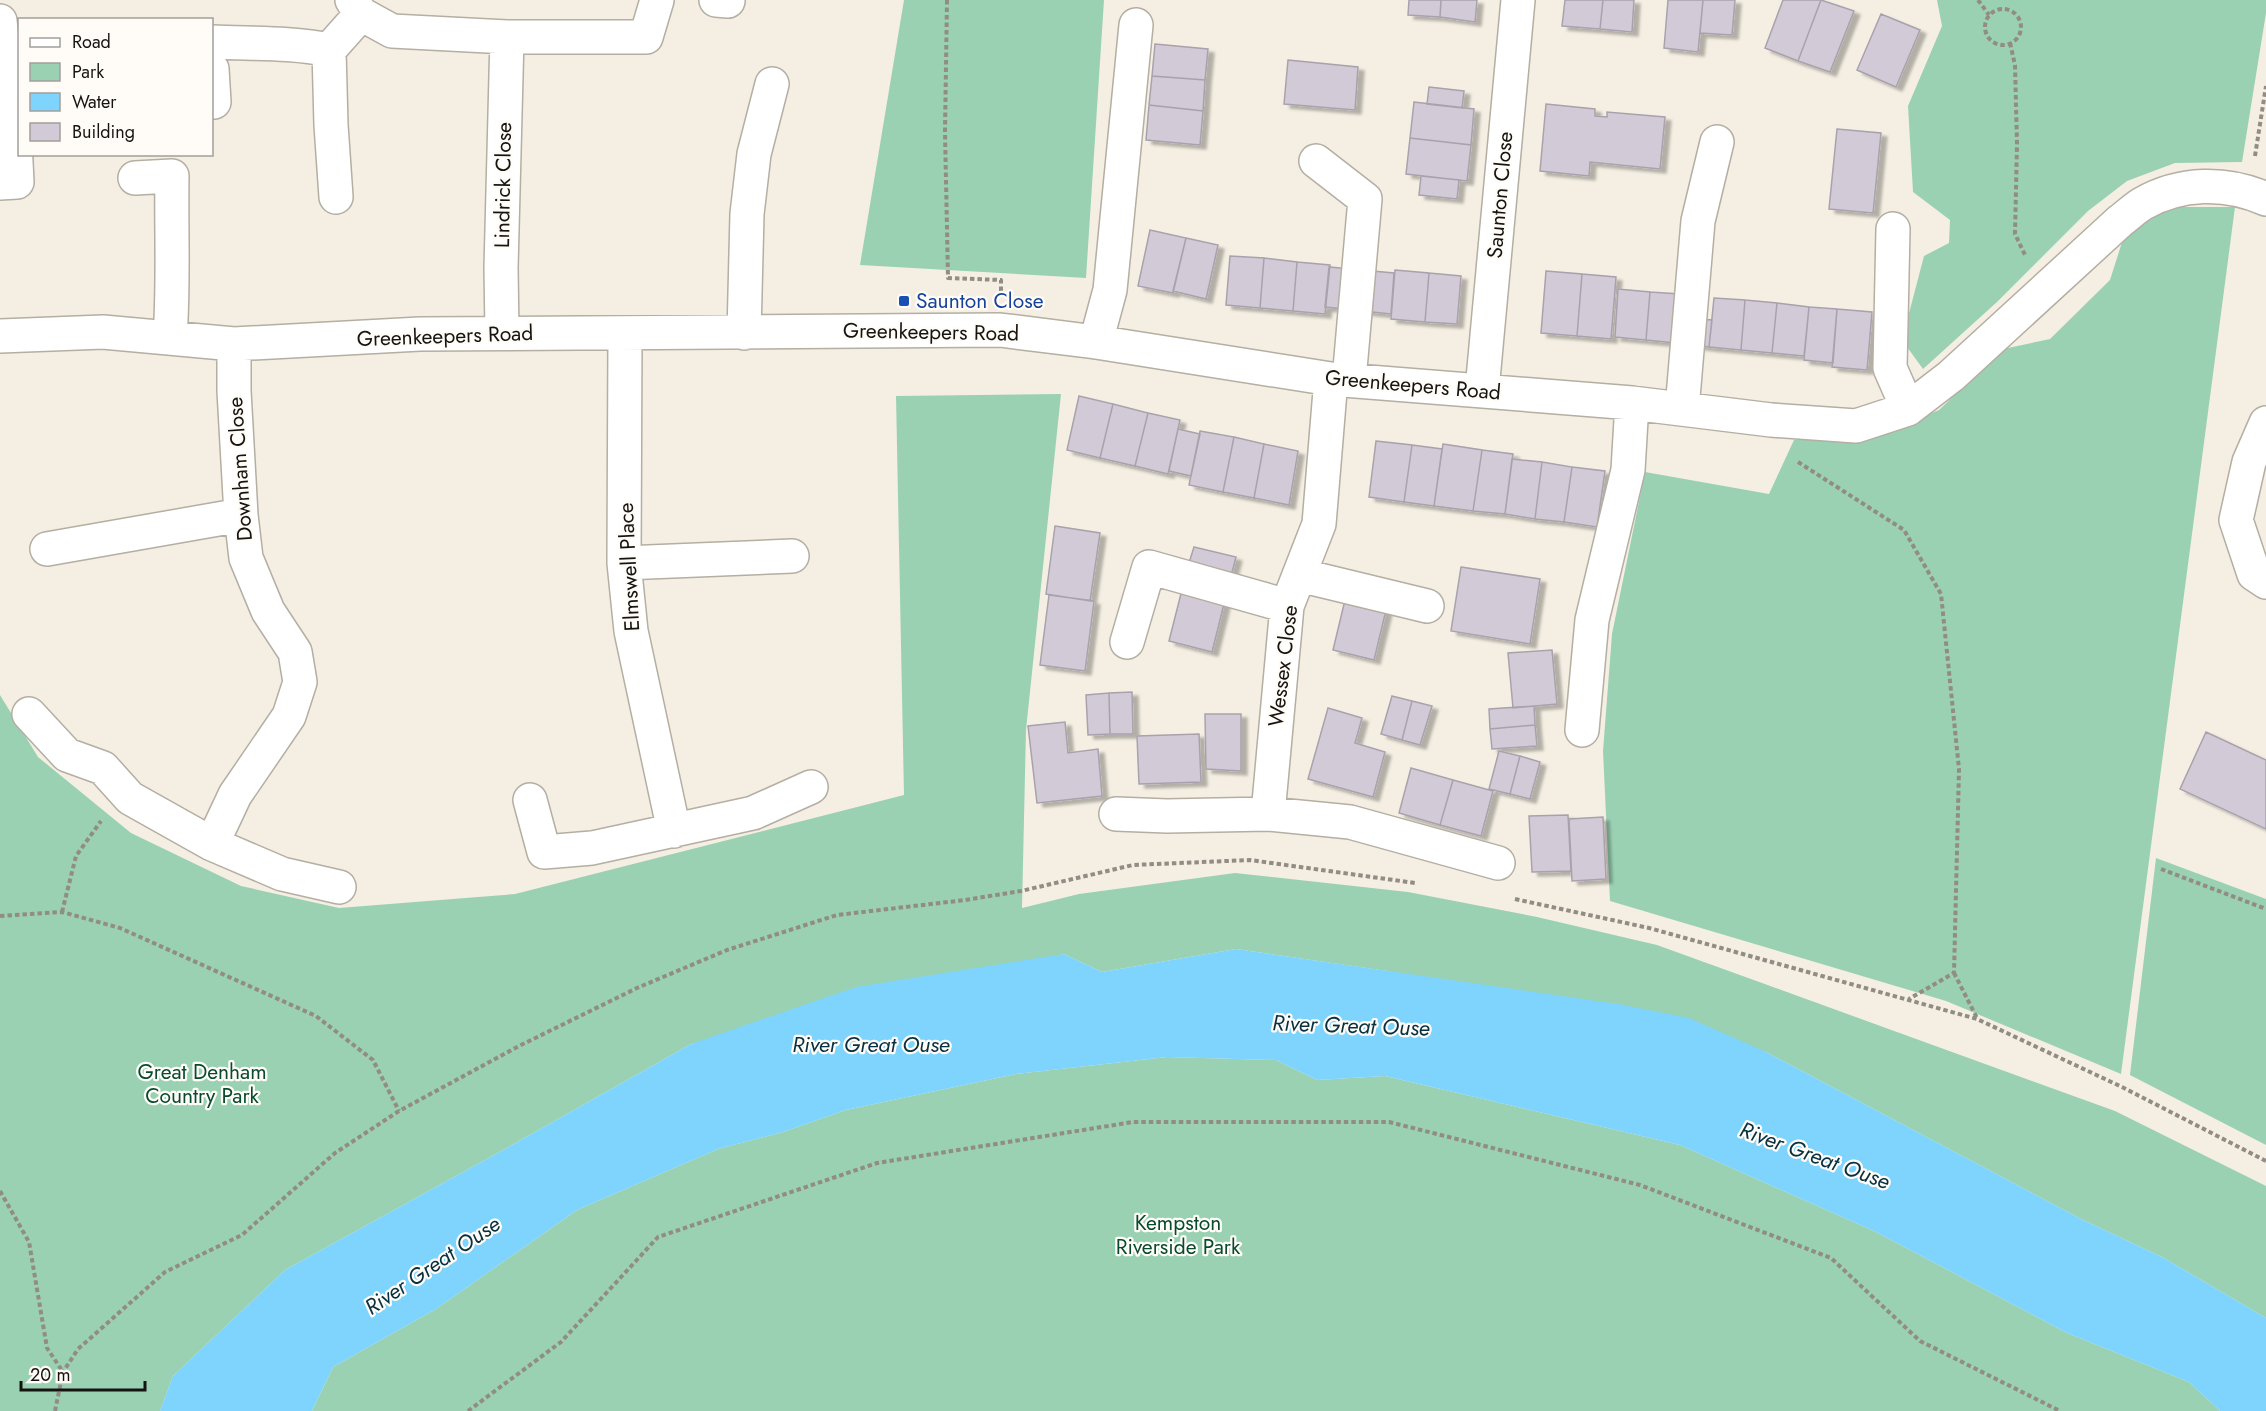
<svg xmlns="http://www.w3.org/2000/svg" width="2266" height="1411" viewBox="0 0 2266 1411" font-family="Jost,sans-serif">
  <defs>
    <filter id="shadow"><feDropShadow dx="6" dy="4" stdDeviation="1.5" flood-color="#0004"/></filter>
  </defs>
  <rect width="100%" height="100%" fill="#f5efe3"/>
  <path fill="#9ad1b3" d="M 904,0 L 1104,0 L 1086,278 L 860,265 Z
    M 1937,0 L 2266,0 L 2266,13 L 2242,162 L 2175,163 L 2127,181 L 2088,211 L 1997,302 L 1923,369 L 1902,340 L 1924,256 L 1949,243 L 1950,220 L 1913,192 L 1908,106 L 1942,26 Z
    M 2171,207 L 2235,207 L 2121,1074 L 1946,1001 L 1610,901 L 1603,751 L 1612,634 L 1645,472 L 1769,494 L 1794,440 L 1876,437 L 1939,410 L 2003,349 L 2050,339 L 2110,280 L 2124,236 Z
    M 1061,394 L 1026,730 L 1022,908 L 1079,894 L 1235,873 L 1408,892 L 1537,917 L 1657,945 L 2115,1111 L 2266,1186 L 2266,1318 L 2162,1257 L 2083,1220 L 1766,1052 L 1387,971 L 1236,949 L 1102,972 L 1064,954 L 691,1044 L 505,1149 L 285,1270 L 173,1376 L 160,1411 L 0,1411 L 0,695 L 38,757 L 131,833 L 241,886 L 339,908 L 515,894 L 904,795 L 896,396 Z
    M 2156,858 L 2266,899 L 2266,1145 L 2130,1075 Z
    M 1167,1057 L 1276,1060 L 1317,1080 L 1385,1076 L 1680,1145 L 1876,1232 L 2067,1333 L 2189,1382 L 2220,1411 L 312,1411 L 333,1367 L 436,1309 L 577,1210 L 718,1149 L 783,1132 L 846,1110 L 1016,1074 Z"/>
  <path fill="#7ed4fc" d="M 1236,949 L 1618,1004 L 1689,1018 L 1766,1052 L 2083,1220 L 2162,1257 L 2266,1318 L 2266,1411 L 2220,1411 L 2189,1382 L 2067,1333 L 1876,1232 L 1680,1145 L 1385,1076 L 1317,1080 L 1276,1060 L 1167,1057 L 1016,1074 L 846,1110 L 783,1132 L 718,1149 L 577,1210 L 436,1309 L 333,1367 L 312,1411 L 160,1411 L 173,1376 L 285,1270 L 505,1149 L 691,1044 L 856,987 L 1064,954 L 1102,972 Z"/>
  <path fill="#d2cbd7" stroke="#a9a2ad" stroke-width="1.5" filter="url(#shadow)" d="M 1409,0 L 1441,0 L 1440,17 L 1408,15 Z
    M 1441,0 L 1477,0 L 1475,22 L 1440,17 Z
    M 1565,0 L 1603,0 L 1600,29 L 1562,26 Z
    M 1603,0 L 1634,0 L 1632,32 L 1600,29 Z
    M 1668,0 L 1703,0 L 1698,52 L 1664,48 Z
    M 1703,0 L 1735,0 L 1732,35 L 1700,33 Z
    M 1783,0 L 1821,0 L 1798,61 L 1765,48 Z
    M 1821,0 L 1854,11 L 1830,72 L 1798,61 Z
    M 1881,14 L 1920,30 L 1896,87 L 1857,70 Z
    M 1155,44 L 1208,49 L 1205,80 L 1152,76 Z
    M 1288,60 L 1358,67 L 1355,110 L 1284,104 Z
    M 1152,76 L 1205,80 L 1203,111 L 1149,105 Z
    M 1429,87 L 1464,91 L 1462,108 L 1427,104 Z
    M 1414,102 L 1474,109 L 1471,145 L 1410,138 Z
    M 1546,104 L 1595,109 L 1595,116 L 1607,117 L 1607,112 L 1665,117 L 1660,169 L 1590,162 L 1589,176 L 1540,171 Z
    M 1149,105 L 1203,111 L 1200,145 L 1146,140 Z
    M 1837,129 L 1881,133 L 1873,213 L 1829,209 Z
    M 1410,138 L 1471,145 L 1467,181 L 1406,174 Z
    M 1421,176 L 1459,180 L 1457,199 L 1419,195 Z
    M 1150,230 L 1186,238 L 1173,293 L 1138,286 Z
    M 1186,238 L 1218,245 L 1206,299 L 1173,291 Z
    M 1230,256 L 1264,258 L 1260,308 L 1226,305 Z
    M 1264,258 L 1297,262 L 1293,311 L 1260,308 Z
    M 1297,262 L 1330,265 L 1325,314 L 1293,311 Z
    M 1329,267 L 1394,273 L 1391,314 L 1325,307 Z
    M 1395,270 L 1429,273 L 1425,322 L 1391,319 Z
    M 1546,271 L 1582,274 L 1577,336 L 1541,333 Z
    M 1429,273 L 1461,276 L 1457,324 L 1425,322 Z
    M 1582,274 L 1616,277 L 1611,339 L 1577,336 Z
    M 1618,289 L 1650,292 L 1646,340 L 1615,337 Z
    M 1650,292 L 1680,294 L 1676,343 L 1646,340 Z
    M 1714,298 L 1745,300 L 1741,350 L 1709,347 Z
    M 1745,300 L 1777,303 L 1772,353 L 1741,350 Z
    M 1777,303 L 1809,307 L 1804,356 L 1772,353 Z
    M 1809,307 L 1837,309 L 1833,363 L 1804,360 Z
    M 1837,309 L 1872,312 L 1867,370 L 1832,367 Z
    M 1678,317 L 1712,320 L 1709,347 L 1676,343 Z
    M 1079,396 L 1113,404 L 1100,458 L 1067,450 Z
    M 1113,404 L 1148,413 L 1135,466 L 1100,458 Z
    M 1148,413 L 1180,420 L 1168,474 L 1135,466 Z
    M 1178,429 L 1200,434 L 1191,476 L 1169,471 Z
    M 1200,431 L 1234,437 L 1223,492 L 1189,485 Z
    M 1234,437 L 1264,444 L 1254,498 L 1223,492 Z
    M 1376,441 L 1412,445 L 1404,502 L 1369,497 Z
    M 1264,444 L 1298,451 L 1289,505 L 1254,498 Z
    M 1443,444 L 1482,450 L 1473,511 L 1434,506 Z
    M 1412,445 L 1442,449 L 1434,506 L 1404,502 Z
    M 1482,450 L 1513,454 L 1505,514 L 1473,511 Z
    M 1512,459 L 1542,462 L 1535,519 L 1505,514 Z
    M 1542,462 L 1572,467 L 1564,522 L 1535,519 Z
    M 1572,467 L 1605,471 L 1597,527 L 1564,522 Z
    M 1055,526 L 1100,533 L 1090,601 L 1046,594 Z
    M 1194,547 L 1236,557 L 1231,576 L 1188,566 Z
    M 1188,566 L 1231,576 L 1212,652 L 1169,641 Z
    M 1461,567 L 1540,579 L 1530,644 L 1451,631 Z
    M 1351,575 L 1392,585 L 1374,660 L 1333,650 Z
    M 1049,595 L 1094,601 L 1085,671 L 1040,665 Z
    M 1552,650 L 1557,704 L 1513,708 L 1508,653 Z
    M 1132,692 L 1133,734 L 1110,734 L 1109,693 Z
    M 1109,693 L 1110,734 L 1088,735 L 1086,695 Z
    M 1392,696 L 1412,701 L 1402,740 L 1381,734 Z
    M 1412,701 L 1432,706 L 1420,745 L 1402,740 Z
    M 1534,706 L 1535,725 L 1490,729 L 1489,709 Z
    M 1328,708 L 1362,718 L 1355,743 L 1385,752 L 1373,797 L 1308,779 Z
    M 1205,714 L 1241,714 L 1241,771 L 1206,769 Z
    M 1065,722 L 1068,753 L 1098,749 L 1102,796 L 1037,803 L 1028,726 Z
    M 1535,725 L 1537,746 L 1492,749 L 1490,729 Z
    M 2206,732 L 2266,760 L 2266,829 L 2180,789 Z
    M 1199,734 L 1201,782 L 1139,784 L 1137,736 Z
    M 1499,751 L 1520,756 L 1510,794 L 1489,789 Z
    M 1520,756 L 1540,762 L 1530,799 L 1510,794 Z
    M 1411,768 L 1453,780 L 1440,825 L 1399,813 Z
    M 1453,780 L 1493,791 L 1481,836 L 1440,825 Z
    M 1568,815 L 1571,871 L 1532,872 L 1529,816 Z
    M 1603,817 L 1606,879 L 1572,881 L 1569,819 Z"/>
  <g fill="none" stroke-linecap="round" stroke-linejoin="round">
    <defs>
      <path id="minor" d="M 352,0 L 361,14 L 392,31 L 507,37 L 646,37 L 657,0
        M 716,0 L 728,1
        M 0,21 L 15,142 L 17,182 L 0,183
        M 212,42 C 251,44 291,42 329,50
        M 212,69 L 214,102
        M 1316,161 L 1365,199 L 1349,380
        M 135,178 L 172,176 C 171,230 174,283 170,337
        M 336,197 L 331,125 L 329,50 L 361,14
        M 1893,229 L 1890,368 L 1908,409
        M 502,333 L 501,268 L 507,37
        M 744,333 L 747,214 L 754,154 L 772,84
        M 625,334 L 624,563 L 631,631 L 674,831
        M 0,336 L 103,332 L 234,344 L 420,334 L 1000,330 L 1096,342 L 1331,379 L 1632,403 L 1771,420 L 1856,426 L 1908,409 L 1951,376 L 2120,221 C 2127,216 2134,209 2142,204 C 2180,182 2226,181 2266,199
        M 1096,342 L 1110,290 L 1136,25
        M 1482,390 L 1518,0
        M 1682,409 L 1698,221 L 1717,142
        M 2266,423 L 2249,462 L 2236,520 L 2254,574 L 2266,582
        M 47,549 L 241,515
        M 624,563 L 792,556
        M 1299,575 L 1427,606
        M 1127,642 L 1149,567 L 1287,606
        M 29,714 L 67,755 L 103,768 L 130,798 L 212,844 L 282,874 L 339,887
        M 1582,730 L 1592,620 L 1628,470 L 1632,403
        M 530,800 L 544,852 L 592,848 L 753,813 L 811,787
        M 1116,814 L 1167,816 L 1268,814 L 1350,822 L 1498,863
        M 1268,814 L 1287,606 L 1319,524 L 1331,379
        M 212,844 L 235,795 L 289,716 L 300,682 L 295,652 L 268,611 L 246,558 L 241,515 L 234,391 L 234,344"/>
    </defs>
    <use href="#minor" stroke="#b4aea3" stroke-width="36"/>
    <path stroke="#918c84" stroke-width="4" stroke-dasharray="4.5 3" stroke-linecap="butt" d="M 947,0 L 945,132 L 948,278 L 1001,280 L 1001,293
      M 1978,0 L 1989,15
      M1985 27a18 18 0 1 1 36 0a18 18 0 1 1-36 0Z
      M 2010,43 L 2015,65 L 2017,144 L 2015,234 L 2025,255
      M 2255,156 L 2266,86
      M 1798,462 L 1904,530 L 1941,594 L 1959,769 L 1954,973 L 1909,999
      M 2161,869 L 2266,909
      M 1515,899 L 1649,928 L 1977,1019 L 2122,1087 L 2266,1161
      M 62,912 L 76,856 L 101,821
      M 0,916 L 62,912 L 120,928 L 316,1016 L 373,1060 L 399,1111
      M 1954,973 L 1977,1018
      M 0,1191 L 29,1242 L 47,1348 L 63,1372
      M 55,1411 L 63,1372 L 78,1349 L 165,1272 L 242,1235 L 335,1153 L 399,1111 L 519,1046 L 637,988 L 727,950 L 837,915 L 965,900 L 1021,891 L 1133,865 L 1250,860 L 1415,883
      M 468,1411 L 561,1342 L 658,1237 L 877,1163 L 1133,1122 L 1389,1122 L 1640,1185 L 1831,1258 L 1920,1341 L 2060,1411"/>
    <use href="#minor" stroke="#fff" stroke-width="33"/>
  </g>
  <rect fill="#1a4fb4" stroke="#fffcf8" stroke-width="2" x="898" y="295" width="12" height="12" rx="3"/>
  <g text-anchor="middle" stroke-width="4.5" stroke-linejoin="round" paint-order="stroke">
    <g font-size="21" fill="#161410" stroke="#fffcf8">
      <text transform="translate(503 185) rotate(-89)" y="7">Lindrick Close</text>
      <text transform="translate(1500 195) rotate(-85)" y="7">Saunton Close</text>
      <text transform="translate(931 332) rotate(1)" y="7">Greenkeepers Road</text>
      <text transform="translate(445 336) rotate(-2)" y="7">Greenkeepers Road</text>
      <text transform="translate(1413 385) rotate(5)" y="7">Greenkeepers Road</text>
      <text transform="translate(240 469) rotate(-94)" y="7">Downham Close</text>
      <text transform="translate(629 567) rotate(-93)" y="7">Elmswell Place</text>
      <text transform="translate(1283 666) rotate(-83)" y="7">Wessex Close</text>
    </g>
    <g font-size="21" fill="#164399" stroke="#fffcf8" text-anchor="start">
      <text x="916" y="308">Saunton Close</text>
    </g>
    <g font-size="21" fill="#074a2f" stroke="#fffcf8">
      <text x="202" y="1079">Great Denham<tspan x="202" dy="24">Country Park</tspan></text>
      <text x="1178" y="1230">Kempston<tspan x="1178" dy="24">Riverside Park</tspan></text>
    </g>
    <g font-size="22" font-style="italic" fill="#073040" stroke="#fffcf8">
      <text transform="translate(1351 1025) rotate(2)" y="8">River Great Ouse</text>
      <text x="871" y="1052">River Great Ouse</text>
      <text transform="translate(1815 1155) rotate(20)" y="8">River Great Ouse</text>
      <text transform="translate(432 1265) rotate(-34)" y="8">River Great Ouse</text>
    </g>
  </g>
  <rect x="18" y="18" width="195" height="138" fill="#fffcf8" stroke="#a29f9b" stroke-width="1.5"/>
  <rect x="30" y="38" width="30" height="9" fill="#ffffff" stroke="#a29f9b" stroke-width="1.5"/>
  <text x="72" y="48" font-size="18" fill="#161410">Road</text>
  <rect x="30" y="63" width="30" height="18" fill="#9ad1b3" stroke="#a29f9b" stroke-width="1.5"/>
  <text x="72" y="78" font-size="18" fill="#161410">Park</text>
  <rect x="30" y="93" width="30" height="18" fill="#7ed4fc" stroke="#a29f9b" stroke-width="1.5"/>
  <text x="72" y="108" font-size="18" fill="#161410">Water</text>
  <rect x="30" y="123" width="30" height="18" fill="#d2cbd7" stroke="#a29f9b" stroke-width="1.5"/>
  <text x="72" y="138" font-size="18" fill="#161410">Building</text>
  <path d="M21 1381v9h124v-9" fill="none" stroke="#161410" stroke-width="3"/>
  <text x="30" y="1381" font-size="18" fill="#161410" stroke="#fffcf8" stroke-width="4.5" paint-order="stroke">20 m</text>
</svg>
